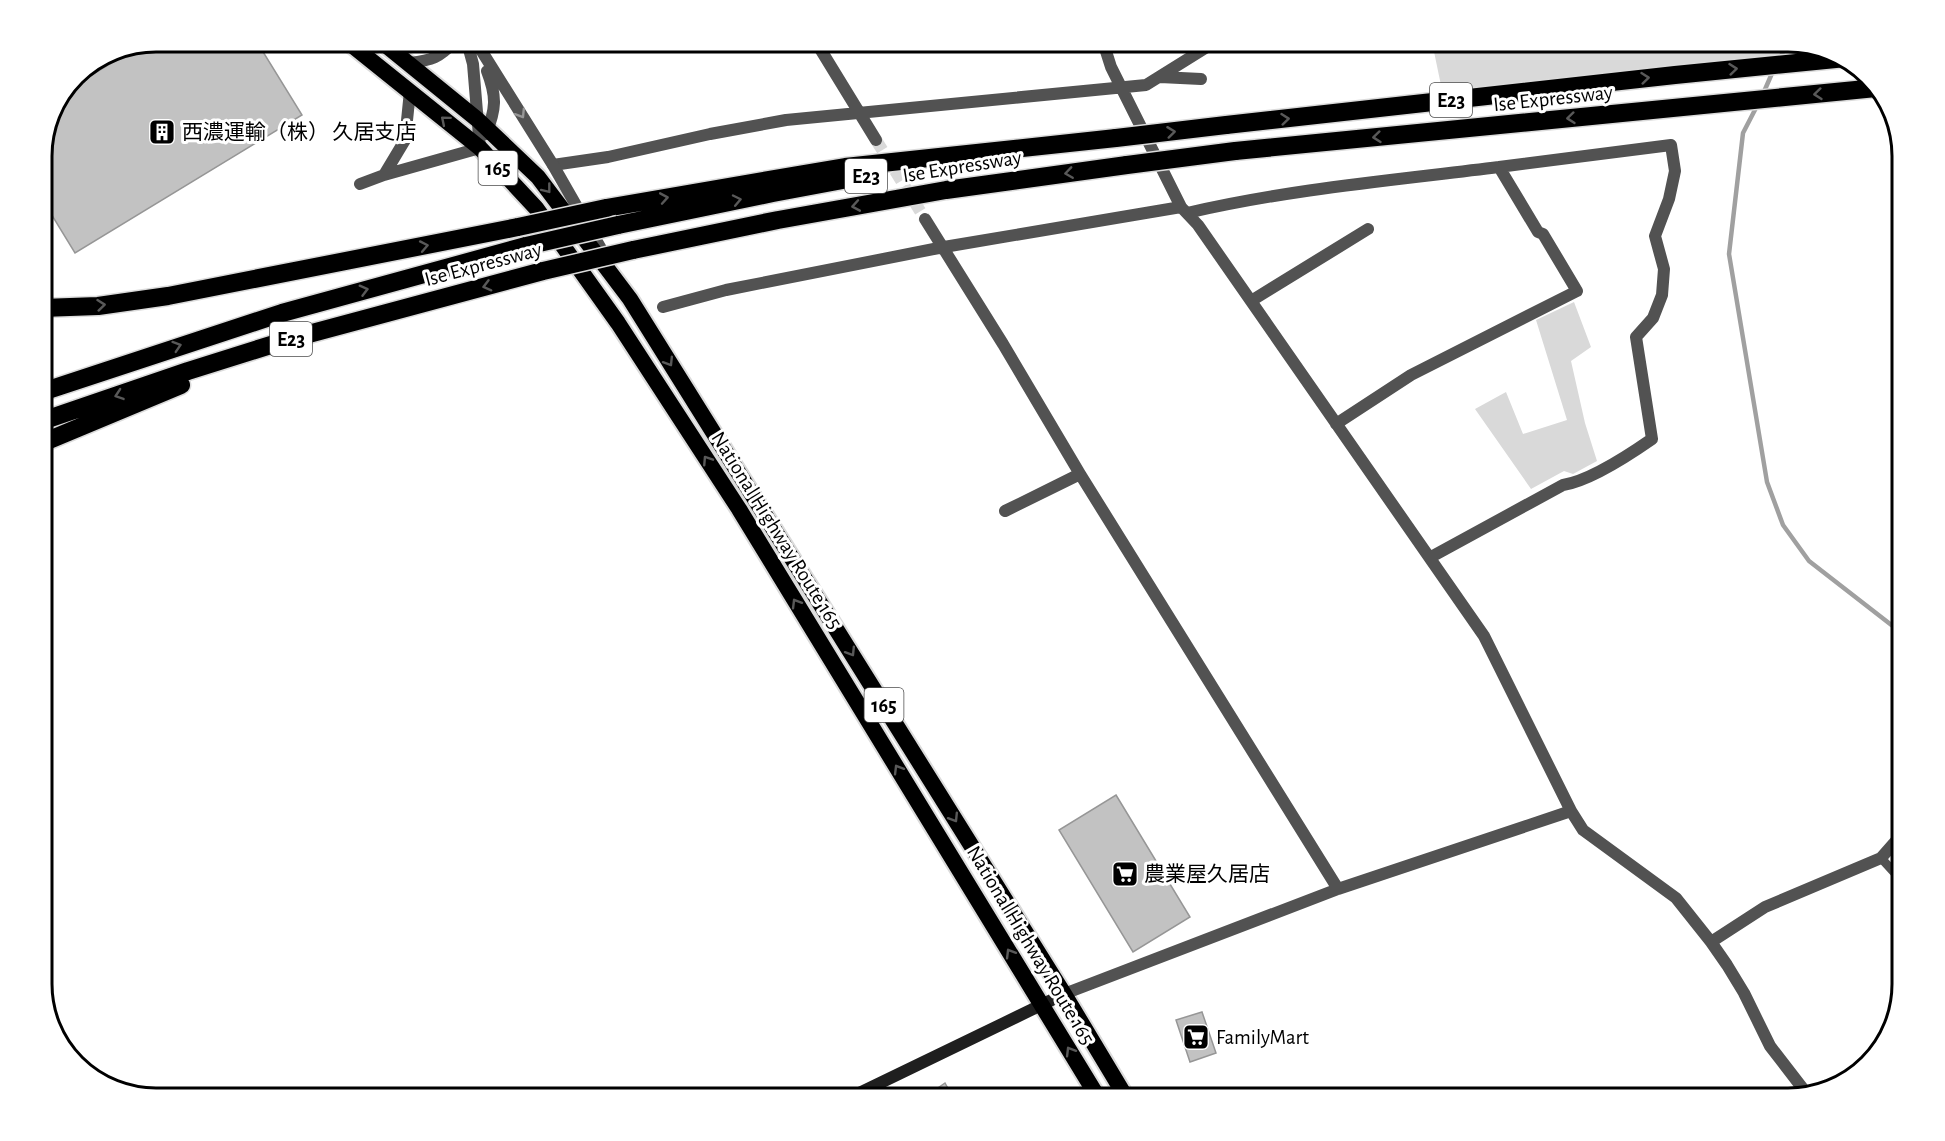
<svg xmlns="http://www.w3.org/2000/svg" width="1945" height="1141" viewBox="0 0 1945 1141" font-family="'Alegreya Sans','Noto Sans JP',sans-serif">
  <rect width="100%" height="100%" fill="#fff"/>
  <path fill="#d9d9d9" d="M 1432,42 L 1789,42 L 1796,44 L 1790,57 L 1443,95 Z
    M 1574,302 L 1591,347 L 1571,361 L 1585,423 L 1597,461 L 1573,474 L 1564,471 L 1531,489 L 1475,409 L 1506,392 L 1523,434 L 1567,420 L 1536,320 Z"/>
  <g fill="none" stroke-linecap="round" stroke-linejoin="round">
    <path stroke="#a0a0a0" stroke-width="4.5" d="M 1780,58 L 1788,42
      M 1763,94 L 1773,71
      M 1758,104 L 1743,133 L 1729,254 L 1767,482 L 1783,525 L 1809,561 L 1903,634"/>
  </g>
  <path fill="#c2c2c2" stroke="#969696" stroke-width="1.5" d="M 156,42 L 257,42 L 302,115 L 75,253 L 42,199 L 42,149 L 70,88 L 141,45 Z
    M 1116,795 L 1190,917 L 1133,952 L 1059,830 Z
    M 1202,1012 L 1216,1053 L 1190,1062 L 1176,1020 Z
    M 945,1083 L 954,1099 L 922,1099 Z"/>
  <g fill="none" stroke-linecap="round" stroke-linejoin="round">
    <path stroke="#d9d9d9" stroke-width="12" stroke-dasharray="12 6" stroke-linecap="butt" d="M 876,140 L 925,219"/>
    <defs>
      <path id="trunk" d="M 348,42 L 480,148 L 536,208 L 618,323 L 739,509 L 1099,1099
        M 382,42 L 478,120 L 538,177 L 630,299 L 1064,994 L 1127,1099"/>
      <path id="motorway" d="M 1226,125 L 1675,75 L 1846,58
        M 1235,151 L 1876,88
        M 606,208 L 845,167 L 1116,138
        M 618,225 L 773,193 L 875,174
        M 633,250 L 778,220 L 946,190 L 1127,165
        M 42,308 L 98,306 L 168,296 L 518,227
        M 42,392 L 282,313 L 526,246
        M 42,421 L 188,371 L 290,339 L 543,271
        M 42,443 L 181,385"/>
    </defs>
    <use href="#trunk" stroke="#dbdbdb" stroke-width="20"/>
    <use href="#motorway" stroke="#dbdbdb" stroke-width="21"/>
    <path stroke="#525252" stroke-width="9" d="M 1881,858 L 1903,882"/>
    <path stroke="#525252" stroke-width="12" d="M 816,42 L 876,140
      M 1103,42 L 1111,67 L 1181,207 L 1198,225 L 1484,636 L 1571,811 L 1583,830 L 1676,898 L 1711,942 L 1727,965 L 1744,993 L 1770,1046 L 1807,1094
      M 1160,77 L 1201,79
      M 553,165 L 608,157 L 710,134 L 786,120 L 1146,85 L 1215,42
      M 384,175 L 405,140 L 410,91
      M 360,184 L 384,175 L 480,148
      M 1187,213 C 1290,189 1395,180 1499,167 L 1538,232 L 1543,234 L 1577,291 L 1411,375 L 1336,424
      M 925,219 L 1003,344 L 1080,474 L 1338,889
      M 1251,301 L 1368,229
      M 663,307 L 726,290 L 944,247 L 1181,207
      M 1005,511 L 1080,474
      M 1431,557 L 1563,485 C 1589,481 1629,455 1652,439 L 1636,337 L 1653,318 L 1662,295 L 1664,269 L 1655,236 L 1669,199 L 1675,171 L 1671,145 L 1499,167
      M 1711,942 L 1765,907 L 1881,858 L 1903,833
      M 1064,994 L 1338,889 L 1571,811"/>
    <path stroke="#525252" stroke-width="12" d="M 467,42 L 473,64 L 480,148
      M 476,42 L 553,165 L 604,254
      M 410,63 C 432,60 439,58 454,42
      M 486,134 C 496,109 497,97 487,71"/>
    <path stroke="#1f1f1f" stroke-width="12" d="M 847,1099 L 1064,994"/>
    <use href="#trunk" stroke="#000" stroke-width="16"/>
    <use href="#motorway" stroke="#000" stroke-width="18"/>
    <defs>
      <path id="motorway-bridge" d="M 1116,138 L 1226,125
        M 1127,165 L 1235,151
        M 518,227 L 606,208
        M 526,246 L 618,225
        M 543,271 L 633,250"/>
    </defs>
    <use href="#motorway-bridge" stroke="#dbdbdb" stroke-width="21" stroke-linecap="butt"/>
    <use href="#motorway-bridge" stroke="#000" stroke-width="18"/>
  </g>
  <defs><path id="oneway-chevron" d="M-2-3.5L2.5 0L-2 3.5" fill="none" stroke-width="1.6" stroke-linecap="round" stroke-linejoin="round" transform="scale(1.5)"/></defs>
  <g stroke="#595959">
    <use href="#oneway-chevron" transform="translate(1733 69) rotate(-6)"/>
    <use href="#oneway-chevron" transform="translate(1645 78) rotate(-6)"/>
    <use href="#oneway-chevron" transform="translate(1818 94) rotate(174)"/>
    <use href="#oneway-chevron" transform="translate(1571 118) rotate(174)"/>
    <use href="#oneway-chevron" transform="translate(1285 119) rotate(-6)"/>
    <use href="#oneway-chevron" transform="translate(445 120) rotate(-140)"/>
    <use href="#oneway-chevron" transform="translate(1171 132) rotate(-7)"/>
    <use href="#oneway-chevron" transform="translate(1377 137) rotate(174)"/>
    <use href="#oneway-chevron" transform="translate(1069 173) rotate(172)"/>
    <use href="#oneway-chevron" transform="translate(547 189) rotate(52)"/>
    <use href="#oneway-chevron" transform="translate(664 198) rotate(-10)"/>
    <use href="#oneway-chevron" transform="translate(737 200) rotate(-12)"/>
    <use href="#oneway-chevron" transform="translate(856 206) rotate(170)"/>
    <use href="#oneway-chevron" transform="translate(424 246) rotate(-11)"/>
    <use href="#oneway-chevron" transform="translate(487 286) rotate(165)"/>
    <use href="#oneway-chevron" transform="translate(364 290) rotate(-15)"/>
    <use href="#oneway-chevron" transform="translate(101 305) rotate(-6)"/>
    <use href="#oneway-chevron" transform="translate(177 346) rotate(-18)"/>
    <use href="#oneway-chevron" transform="translate(669 362) rotate(58)"/>
    <use href="#oneway-chevron" transform="translate(119 395) rotate(161)"/>
    <use href="#oneway-chevron" transform="translate(707 460) rotate(-123)"/>
    <use href="#oneway-chevron" transform="translate(796 603) rotate(-121)"/>
    <use href="#oneway-chevron" transform="translate(851 652) rotate(58)"/>
    <use href="#oneway-chevron" transform="translate(898 769) rotate(-121)"/>
    <use href="#oneway-chevron" transform="translate(954 818) rotate(58)"/>
    <use href="#oneway-chevron" transform="translate(1010 953) rotate(-121)"/>
    <use href="#oneway-chevron" transform="translate(1070 1051) rotate(-121)"/>
  </g>
  <use stroke="#979797" href="#oneway-chevron" transform="translate(521 114) rotate(58)"/>
  <defs>
    <symbol id="building-square" viewBox="-11 -11 22 22"><rect x="-9" y="-9" width="18" height="18" rx="4" fill="#000" stroke="#fff"/><path d="M-4-6H4V6H1V3H-1V6H-4ZM-2.5-4.3h1.7v1.8h-1.7ZM.8-4.3h1.7v1.8H.8ZM-2.5-1h1.7V.8h-1.7ZM.8-1h1.7V.8H.8Z" fill="#fff"/></symbol>
    <symbol id="supermarket-square" viewBox="-11 -11 22 22"><rect x="-9" y="-9" width="18" height="18" rx="4" fill="#000" stroke="#fff"/><path d="M-6-5.5h2.5l.6 2H6L4.5 2H-2.5L-4.4-4H-6ZM-1.5 3.2a1.3 1.3 0 1 0 .1 0ZM3 3.2a1.3 1.3 0 1 0 .1 0Z" fill="#fff"/></symbol>
  </defs>
  <g fill-rule="evenodd">
    <use href="#building-square" x="147" y="117" width="30" height="30"/>
    <use href="#supermarket-square" x="1110" y="859" width="30" height="30"/>
    <use href="#supermarket-square" x="1181" y="1022" width="30" height="30"/>
  </g>
  <g text-anchor="middle" stroke-width="6" stroke-linejoin="round" paint-order="stroke">
    <g fill="#fff" stroke="#4c4c4c" stroke-width="1.5">
      <rect x="1430" y="83" width="42" height="34" rx="4.5"/>
      <rect x="478.5" y="151" width="39" height="34" rx="4.5"/>
      <rect x="845" y="159" width="42" height="34" rx="4.5"/>
      <rect x="270" y="322" width="42" height="34" rx="4.5"/>
      <rect x="864.5" y="688" width="39" height="34" rx="4.5"/>
    </g>
    <g font-size="20" font-weight="bold" fill="#000">
      <text x="1451" y="107">E23</text>
      <text x="498" y="175">165</text>
      <text x="866" y="183">E23</text>
      <text x="291" y="346">E23</text>
      <text x="884" y="712">165</text>
    </g>
    <g font-size="21" fill="#000" stroke="#fff">
      <text transform="translate(1553 98) rotate(-6)" y="7">Ise Expressway</text>
      <text transform="translate(962 166) rotate(-9)" y="7">Ise Expressway</text>
      <text transform="translate(483 264) rotate(-15)" y="7">Ise Expressway</text>
      <text transform="translate(777 530) rotate(58)" y="7">National Highway Route 165</text>
      <text transform="translate(1031 945) rotate(59)" y="7">National Highway Route 165</text>
    </g>
    <g font-size="21" fill="#000" stroke="#fff" text-anchor="start">
      <text x="182" y="139">西濃運輸（株） 久居支店</text>
      <text x="1144" y="881">農業屋久居店</text>
      <text x="1216" y="1044">FamilyMart</text>
    </g>
  </g>
  <path d="M0 0H1945V1141H0ZM156 52H1788A104 104 0 0 1 1892 156V984A104 104 0 0 1 1788 1088H156A104 104 0 0 1 52 984V156A104 104 0 0 1 156 52Z" fill="#fff" fill-rule="evenodd"/>
  <path fill="none" stroke="#000" stroke-width="3" d="M156 52H1788A104 104 0 0 1 1892 156V984A104 104 0 0 1 1788 1088H156A104 104 0 0 1 52 984V156A104 104 0 0 1 156 52Z"/>
</svg>
